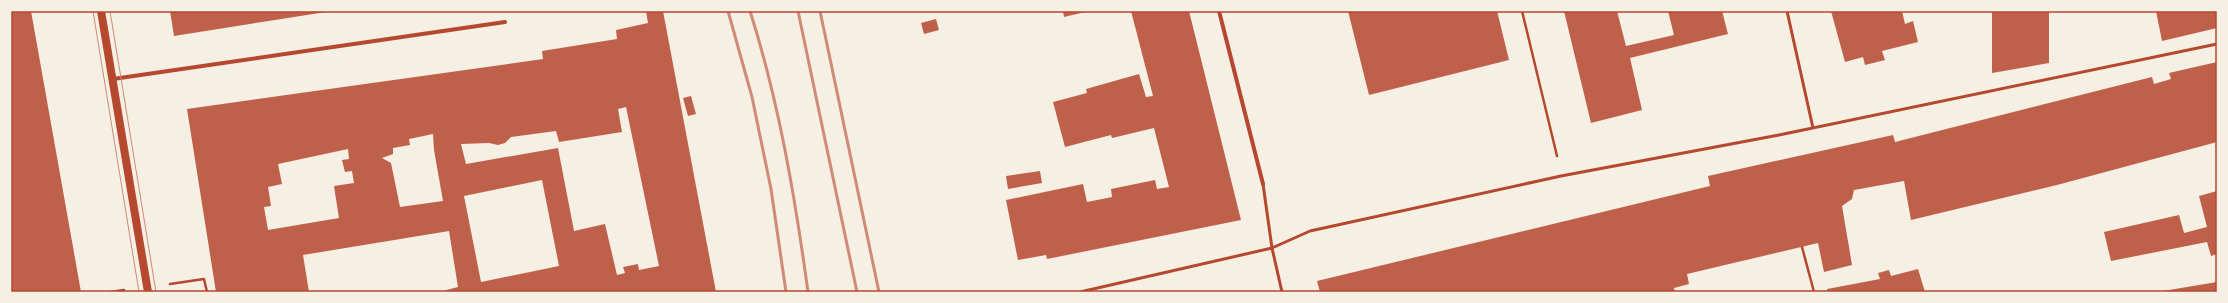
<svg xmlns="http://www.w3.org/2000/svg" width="2228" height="303" viewBox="0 0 2228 303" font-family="Mulish,sans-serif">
  <rect width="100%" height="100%" fill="#f6efe4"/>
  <path fill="#bf614a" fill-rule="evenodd" d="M 11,11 L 31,11 L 81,292 L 11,292 Z
    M 170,11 L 326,11 L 326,12 L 174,36 Z
    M 646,11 L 663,11 L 716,292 L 439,292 L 458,287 L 449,231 L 303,255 L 309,292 L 216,292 L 187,109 L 543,59 L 542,51 L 617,39 L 616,30 L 648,23 ZM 626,107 L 659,266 L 639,270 L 638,264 L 623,267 L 625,273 L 617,275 L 605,224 L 574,231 L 558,148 L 466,164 L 461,144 L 489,143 L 498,145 L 505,143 L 511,137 L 556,131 L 559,142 L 622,132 L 618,109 ZM 433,134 L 434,150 L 443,201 L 400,207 L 391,163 L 382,158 L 393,154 L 393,148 L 410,145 L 409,139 ZM 348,149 L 349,159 L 342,160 L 345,172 L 352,171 L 354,183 L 334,186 L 339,218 L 268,230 L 264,207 L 271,206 L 268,187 L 282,184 L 278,164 ZM 542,180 L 559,266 L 481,282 L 464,196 Z
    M 1063,11 L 1085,11 L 1085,12 L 1064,17 Z
    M 1131,11 L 1189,11 L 1241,220 L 1047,259 L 1046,255 L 1018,260 L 1006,200 L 1083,184 L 1087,202 L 1112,197 L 1111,189 L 1155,180 L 1157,189 L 1169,187 L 1154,128 L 1112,138 L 1111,135 L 1065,147 L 1053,102 L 1087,93 L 1086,89 L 1139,74 L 1146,97 L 1153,96 Z
    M 1348,11 L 1497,11 L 1509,60 L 1369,95 Z
    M 1564,11 L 1617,11 L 1626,46 L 1674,35 L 1668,11 L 1722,11 L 1728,34 L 1630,58 L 1642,110 L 1591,123 Z
    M 1831,11 L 1902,11 L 1905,24 L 1913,21 L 1918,42 L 1882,51 L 1885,60 L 1865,65 L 1863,57 L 1845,62 Z
    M 1992,11 L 2049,11 L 2049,63 L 1992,73 Z
    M 2156,11 L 2217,11 L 2217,28 L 2162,41 Z
    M 936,19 L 939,30 L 924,34 L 921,23 Z
    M 2217,62 L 2217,142 L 2057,185 L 1911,220 L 1904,181 L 1854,190 L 1852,199 L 1842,206 L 1852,265 L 1824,272 L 1818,243 L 1687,274 L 1689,284 L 1674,288 L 1675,292 L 1320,292 L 1317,281 L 1710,186 L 1708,176 L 1893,135 L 1895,142 L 2152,77 L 2154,84 L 2171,79 L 2169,73 Z
    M 691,96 L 696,114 L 688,116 L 683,98 Z
    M 1040,171 L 1042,183 L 1008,189 L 1006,176 Z
    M 2217,191 L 2217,254 L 2211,256 L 2207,242 L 2111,261 L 2104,232 L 2179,215 L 2184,233 L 2207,227 L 2199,196 Z
    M 1918,269 L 1925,292 L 1828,292 L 1827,289 L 1880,279 L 1878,273 L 1889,270 L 1891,276 Z
    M 2217,282 L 2217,292 L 2164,292 L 2163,291 Z"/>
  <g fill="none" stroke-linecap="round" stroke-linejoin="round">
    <path stroke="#b5482f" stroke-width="2.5" d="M 1522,11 L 1557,156
      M 1802,247 L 1814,292
      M 170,284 L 204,279 L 207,292
      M 110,292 L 124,290"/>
    <path stroke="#b5482f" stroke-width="3" d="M 1787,11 L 1813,128
      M 1263,184 L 1272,248 L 1282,292
      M 1080,292 L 1272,248 L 1310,231 L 1561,176 L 1779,135 L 2217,44"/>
    <path stroke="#b5482f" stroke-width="4" d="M 1219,11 L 1263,184
      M 113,79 L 505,22"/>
    <path stroke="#b5482f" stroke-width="8" d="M 101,11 L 148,292"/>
    <path stroke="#cf8b77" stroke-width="1" d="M 93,11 L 139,292
      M 110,11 L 156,292"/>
    <path stroke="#cf8b77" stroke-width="3" d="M 728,11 L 752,97 L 771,189 L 786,292
      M 750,11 C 779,102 795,197 808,292
      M 798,11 L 857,292
      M 820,11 L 879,292"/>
  </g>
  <rect width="2228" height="303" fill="none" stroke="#f6efe4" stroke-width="24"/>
  <rect x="12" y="12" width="2204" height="279" fill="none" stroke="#b5482f" stroke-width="1.5"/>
</svg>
